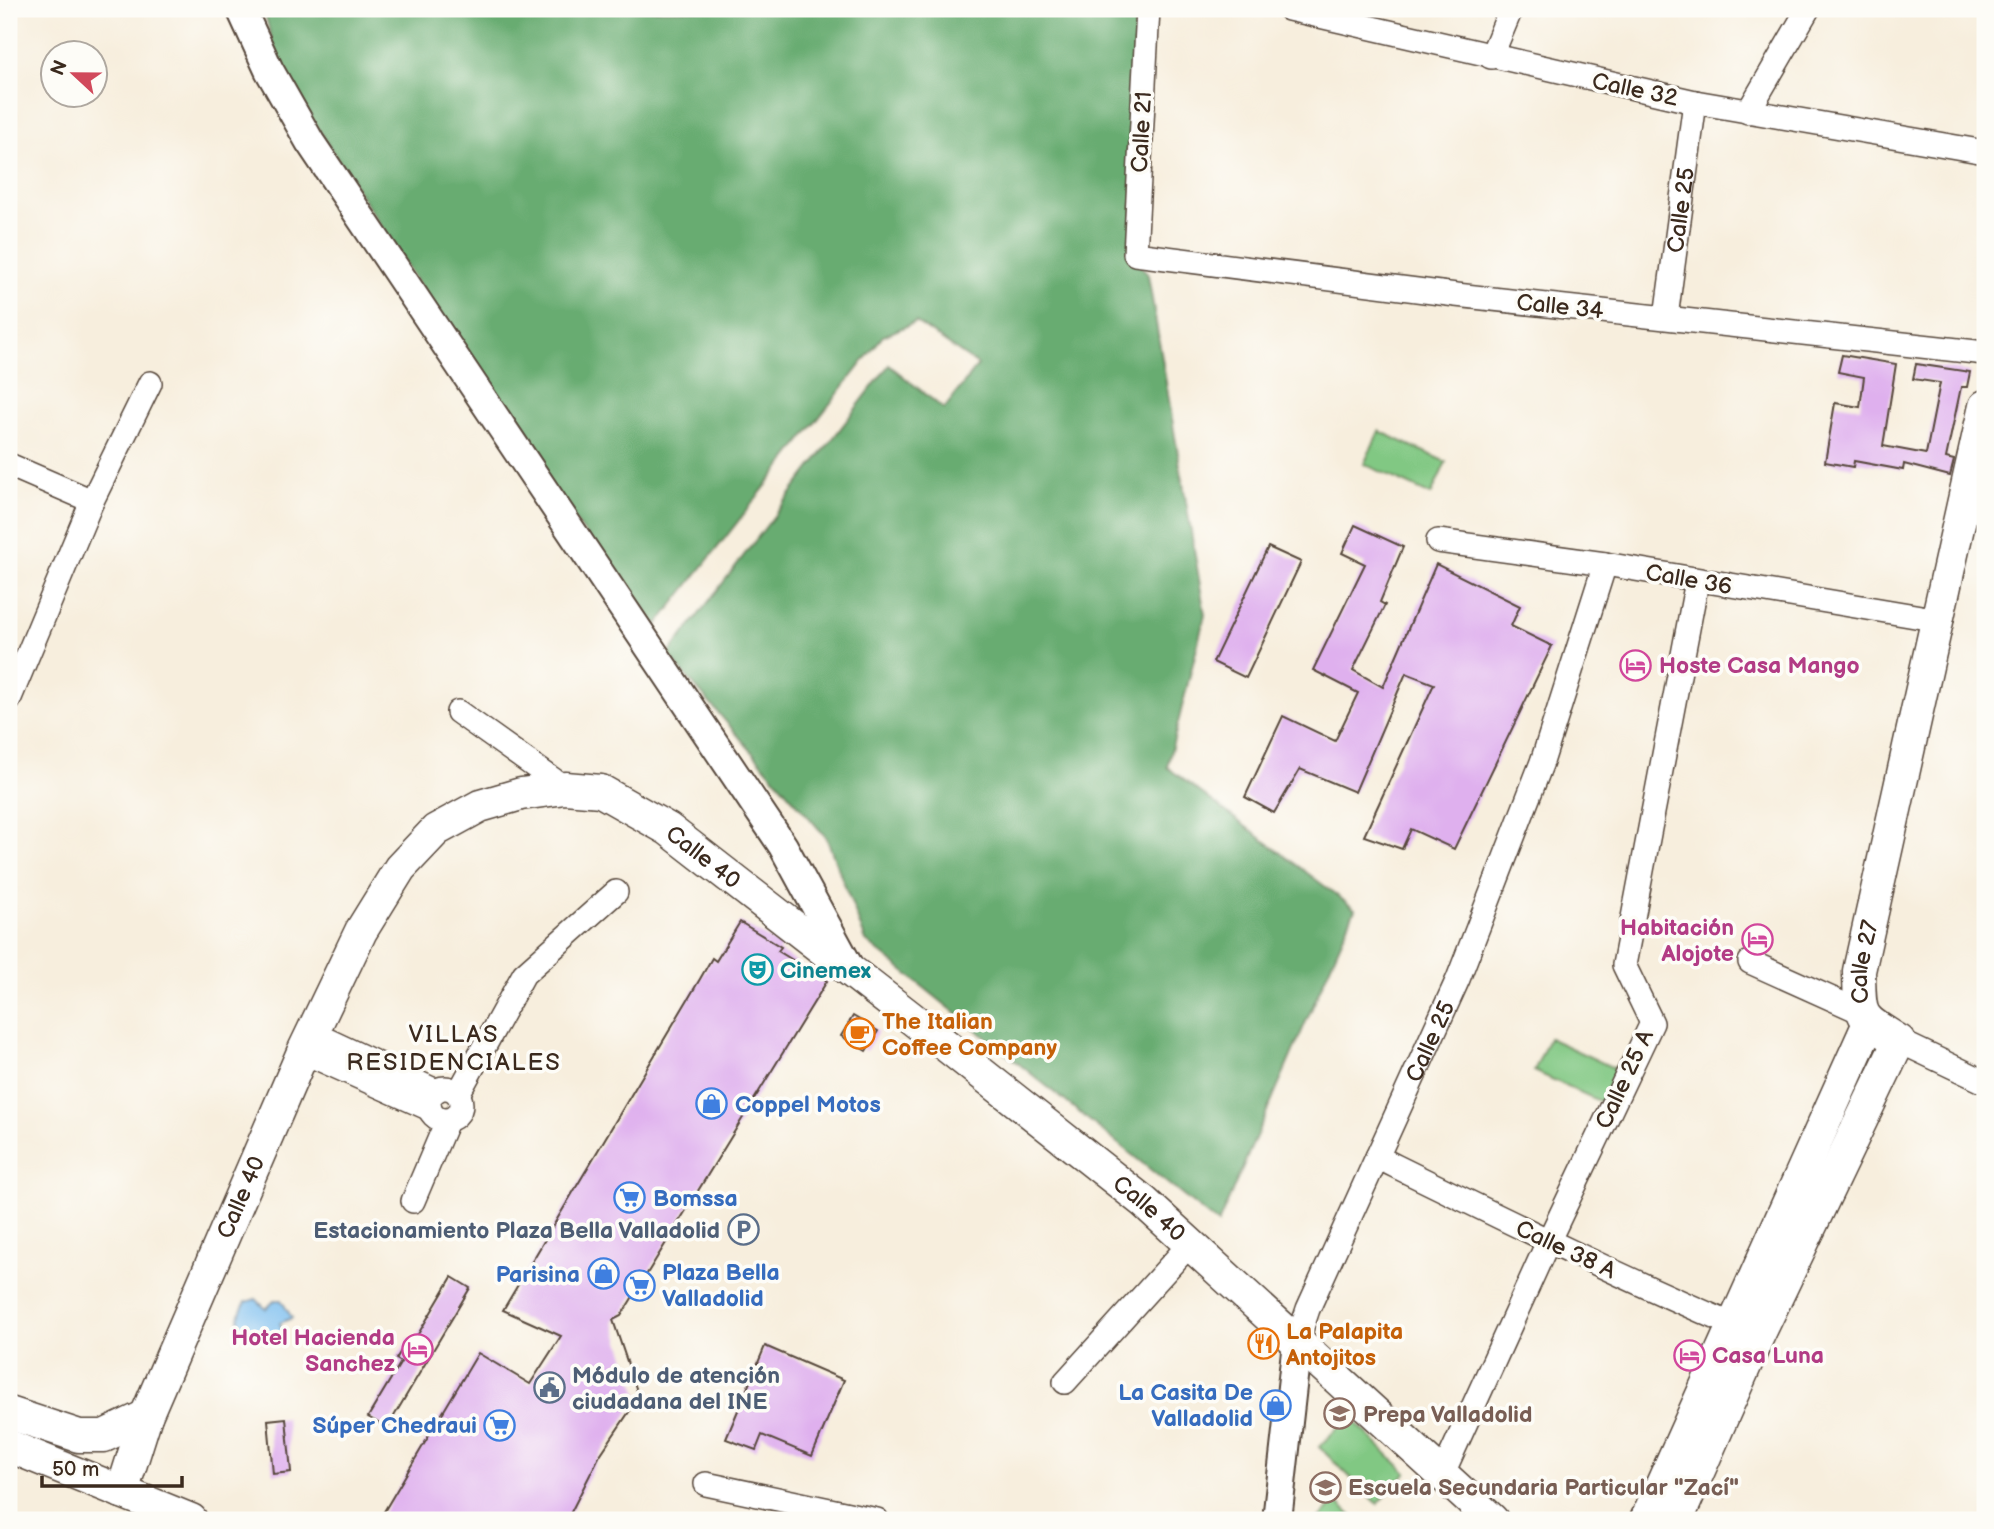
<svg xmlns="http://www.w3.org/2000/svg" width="1994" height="1529" viewBox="0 0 1994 1529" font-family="'Balsamiq Sans',sans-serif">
  <rect width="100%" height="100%" fill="#fdfcf7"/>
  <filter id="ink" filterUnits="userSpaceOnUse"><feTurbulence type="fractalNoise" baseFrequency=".0143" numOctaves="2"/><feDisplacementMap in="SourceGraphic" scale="14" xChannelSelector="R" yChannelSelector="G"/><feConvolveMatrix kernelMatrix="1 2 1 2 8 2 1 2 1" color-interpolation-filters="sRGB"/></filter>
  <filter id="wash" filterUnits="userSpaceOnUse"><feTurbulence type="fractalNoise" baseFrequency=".00686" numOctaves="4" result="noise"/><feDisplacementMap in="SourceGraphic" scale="28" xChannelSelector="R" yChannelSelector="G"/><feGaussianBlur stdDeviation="1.57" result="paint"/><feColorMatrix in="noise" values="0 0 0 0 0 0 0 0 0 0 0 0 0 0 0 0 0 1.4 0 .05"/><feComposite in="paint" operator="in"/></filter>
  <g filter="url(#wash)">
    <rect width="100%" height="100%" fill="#f7eedd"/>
    <path fill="#81c883" stroke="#5e7950" stroke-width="2" d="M 1379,431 L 1446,462 L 1431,495 L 1364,464 Z
      M 1549,1038 L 1616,1069 L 1601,1102 L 1534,1071 Z
      M 1349,1416 L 1407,1473 L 1378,1504 L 1319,1447 Z
      M 1336,1501 L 1356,1520 L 1318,1520 Z"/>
    <path fill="#68ac71" stroke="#526b48" stroke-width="2" d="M 1135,9 L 1133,256 L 1148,275 L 1205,615 L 1167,767 L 1355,909 L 1218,1224 L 866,941 L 826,837 L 668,655 L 889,365 L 944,409 L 978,365 L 916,322 L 883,336 L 657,625 L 551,490 L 279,68 L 264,10 Z"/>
    <path fill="#7abef0" stroke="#5a7487" stroke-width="2" d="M 256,1299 L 266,1309 L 275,1300 L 281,1300 L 292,1318 L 280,1323 L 284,1336 L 266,1342 L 240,1329 C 237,1318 240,1311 246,1302 Z"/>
    <g id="blocks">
      <path fill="#dfb0ee" d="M 1842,355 L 1896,364 L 1883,446 L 1926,454 L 1940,383 L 1913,379 L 1916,364 L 1970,372 L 1967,387 L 1961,387 L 1946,458 L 1954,460 L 1950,476 L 1904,464 L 1903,470 L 1854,461 L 1853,467 L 1825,462 L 1835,403 L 1860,407 L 1864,377 L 1838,372 Z
        M 1355,525 L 1403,547 L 1380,602 L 1385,605 L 1353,670 L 1383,687 L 1436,564 L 1520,606 L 1511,626 L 1552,646 L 1454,849 L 1411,829 L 1402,849 L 1364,836 L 1434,684 L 1406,673 L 1355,792 L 1300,769 L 1274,813 L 1245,797 L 1283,716 L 1335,741 L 1358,693 L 1313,670 L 1365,564 L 1342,553 Z
        M 1268,547 L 1301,562 L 1246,678 L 1213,662 Z
        M 740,922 L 781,947 L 778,951 L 827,981 L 621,1316 L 613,1320 L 639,1397 L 600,1455 L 567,1520 L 379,1520 L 478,1353 L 530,1384 L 561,1336 L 503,1310 L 700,979 L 712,958 L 716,961 Z
        M 853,1016 L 878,1031 L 866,1051 L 841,1036 Z
        M 452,1277 L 470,1288 L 387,1428 L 368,1417 L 401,1362 L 396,1359 L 409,1338 L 414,1341 Z
        M 765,1346 L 844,1380 L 812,1456 L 762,1435 L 756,1450 L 726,1439 Z
        M 286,1418 L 291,1472 L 273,1474 L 268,1420 Z"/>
    </g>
  </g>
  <g filter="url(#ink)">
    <use href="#blocks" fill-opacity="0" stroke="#57473b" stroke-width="2"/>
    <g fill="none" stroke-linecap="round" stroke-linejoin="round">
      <defs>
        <g id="minor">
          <path d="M 1148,9 L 1135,254 L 1456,295 L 1985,353"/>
          <path d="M 1289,9 L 1695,102 L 1985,152"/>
          <path d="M 1491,57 L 1511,9"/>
          <path d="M 1748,112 L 1808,9"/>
          <path id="s1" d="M 1666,317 L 1695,102"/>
          <path d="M 9,465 L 92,501"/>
          <path d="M 1438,541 L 1605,564 L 1939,620"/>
          <path d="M 9,700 L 92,501 L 150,383"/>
          <path d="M 458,712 L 565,788"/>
          <path d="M 1750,962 L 1859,1011"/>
          <path d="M 312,1033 L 436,1091"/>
          <path d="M 1899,1041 L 1985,1082"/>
          <path d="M 303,1052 L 430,1109"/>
          <circle cx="445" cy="1104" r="16"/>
          <path d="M 458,1094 L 524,974 L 616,892"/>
          <path d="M 1377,1157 C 1499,1217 1620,1277 1745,1330"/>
          <path d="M 413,1201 L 447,1121"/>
          <path id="s2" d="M 1297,1342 L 1308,1309 L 1458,979 L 1542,762 L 1605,564"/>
          <path d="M 1065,1382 L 1190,1244"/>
          <path d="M 1443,1473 L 1548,1242 L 1652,1023 L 1624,965 L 1697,581"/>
          <path d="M 706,1484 L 877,1520"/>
        </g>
        <path id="tertiary" d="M 241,9 L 269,70 L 310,142 L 783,846 L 850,969
          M 1277,1520 L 1297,1342"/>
        <g id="secondary">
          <path d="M 9,1413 L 79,1436 L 104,1436 L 146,1416"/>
          <path d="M 9,1446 L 191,1520"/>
          <path id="s3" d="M 122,1492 L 146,1416 L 303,1052 L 361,931 L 400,868 L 436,830 L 480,806 L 521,794 L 565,788 L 601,791 L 668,829 L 910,1017 L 1144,1202 L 1492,1520"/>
          <path d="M 1646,1520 L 1869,1023"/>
          <path id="s4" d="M 1677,1520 L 1758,1336 L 1899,1041 C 1858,1016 1860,1019 1859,971 L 1985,406"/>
        </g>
      </defs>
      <use href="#minor" stroke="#57473b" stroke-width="26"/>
      <use href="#tertiary" stroke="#57473b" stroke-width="32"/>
      <use href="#secondary" stroke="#57473b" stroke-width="35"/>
      <use href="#minor" stroke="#fff" stroke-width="23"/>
      <use href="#tertiary" stroke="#fff" stroke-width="28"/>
      <use href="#secondary" stroke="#fff" stroke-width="32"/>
    </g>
  </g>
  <defs>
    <symbol id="hotel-ring" viewBox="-11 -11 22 22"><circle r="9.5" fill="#fdfcf7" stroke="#d1479c" stroke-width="1.5"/><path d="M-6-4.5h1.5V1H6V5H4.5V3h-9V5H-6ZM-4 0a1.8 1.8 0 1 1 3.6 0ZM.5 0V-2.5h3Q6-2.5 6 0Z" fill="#d1479c"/></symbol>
    <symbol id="theatre-ring" viewBox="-11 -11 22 22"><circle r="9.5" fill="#fdfcf7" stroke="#0f9aa8" stroke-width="1.5"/><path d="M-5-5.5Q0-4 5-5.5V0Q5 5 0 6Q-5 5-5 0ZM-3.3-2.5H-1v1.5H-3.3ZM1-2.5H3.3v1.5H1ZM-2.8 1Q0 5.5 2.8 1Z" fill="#0f9aa8"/></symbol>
    <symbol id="cafe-ring" viewBox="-11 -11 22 22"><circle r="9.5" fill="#fdfcf7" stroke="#e8710a" stroke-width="1.5"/><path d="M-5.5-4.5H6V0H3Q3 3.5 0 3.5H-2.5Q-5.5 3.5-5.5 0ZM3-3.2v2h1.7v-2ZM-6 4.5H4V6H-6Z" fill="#e8710a"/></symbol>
    <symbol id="shop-ring" viewBox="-11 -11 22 22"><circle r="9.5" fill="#fdfcf7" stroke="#3f7fe0" stroke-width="1.5"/><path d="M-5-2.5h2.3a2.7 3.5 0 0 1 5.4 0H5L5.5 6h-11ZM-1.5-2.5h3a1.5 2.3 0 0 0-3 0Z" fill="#3f7fe0"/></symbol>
    <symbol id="supermarket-ring" viewBox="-11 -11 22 22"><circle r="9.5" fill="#fdfcf7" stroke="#3f7fe0" stroke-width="1.5"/><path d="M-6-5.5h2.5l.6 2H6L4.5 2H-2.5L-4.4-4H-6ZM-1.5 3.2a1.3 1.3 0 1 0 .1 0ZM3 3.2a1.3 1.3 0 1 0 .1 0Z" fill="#3f7fe0"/></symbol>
    <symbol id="parking-ring" viewBox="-11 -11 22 22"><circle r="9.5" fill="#fdfcf7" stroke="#5c6f8a" stroke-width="1.5"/><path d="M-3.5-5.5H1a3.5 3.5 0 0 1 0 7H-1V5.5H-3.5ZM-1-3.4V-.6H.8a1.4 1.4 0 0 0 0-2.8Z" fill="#5c6f8a"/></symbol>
    <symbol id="restaurant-ring" viewBox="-11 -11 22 22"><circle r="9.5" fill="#fdfcf7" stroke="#e8710a" stroke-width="1.5"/><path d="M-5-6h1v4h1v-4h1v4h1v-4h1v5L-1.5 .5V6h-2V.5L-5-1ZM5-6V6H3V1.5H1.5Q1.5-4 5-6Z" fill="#e8710a"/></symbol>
    <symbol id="civic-ring" viewBox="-11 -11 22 22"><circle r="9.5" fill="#fdfcf7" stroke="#5c6f8a" stroke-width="1.5"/><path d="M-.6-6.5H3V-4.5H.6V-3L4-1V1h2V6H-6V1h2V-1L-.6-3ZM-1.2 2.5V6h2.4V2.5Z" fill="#5c6f8a"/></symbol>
    <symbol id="school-ring" viewBox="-11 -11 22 22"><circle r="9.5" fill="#fdfcf7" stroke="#8d6e63" stroke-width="1.5"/><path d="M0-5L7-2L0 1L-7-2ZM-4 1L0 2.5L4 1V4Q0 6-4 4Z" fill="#8d6e63"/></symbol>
  </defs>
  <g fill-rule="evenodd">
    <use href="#hotel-ring" x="1618" y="648" width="35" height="35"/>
    <use href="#hotel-ring" x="1740" y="922" width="35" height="35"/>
    <use href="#theatre-ring" x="740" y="952" width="35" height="35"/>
    <use href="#cafe-ring" x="842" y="1016" width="35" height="35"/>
    <use href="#shop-ring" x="694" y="1086" width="35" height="35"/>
    <use href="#supermarket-ring" x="612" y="1180" width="35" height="35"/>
    <use href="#parking-ring" x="726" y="1212" width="35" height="35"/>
    <use href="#shop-ring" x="586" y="1256" width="35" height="35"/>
    <use href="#supermarket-ring" x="622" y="1268" width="35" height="35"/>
    <use href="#restaurant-ring" x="1246" y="1326" width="35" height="35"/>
    <use href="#hotel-ring" x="400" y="1332" width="35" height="35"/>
    <use href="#hotel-ring" x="1672" y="1338" width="35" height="35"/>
    <use href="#civic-ring" x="532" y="1370" width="35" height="35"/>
    <use href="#shop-ring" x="1258" y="1388" width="35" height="35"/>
    <use href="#school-ring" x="1322" y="1396" width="35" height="35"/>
    <use href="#supermarket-ring" x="482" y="1408" width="35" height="35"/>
    <use href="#school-ring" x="1308" y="1470" width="35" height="35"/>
  </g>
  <g text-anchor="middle" stroke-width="7" stroke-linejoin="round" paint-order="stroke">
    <g font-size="23" fill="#3b2a1e" stroke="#fdfcf7">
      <text transform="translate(1635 89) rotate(12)" y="8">Calle 32</text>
      <text transform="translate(1141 132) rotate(-87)" y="8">Calle 21</text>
      <text dy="8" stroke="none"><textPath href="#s1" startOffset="108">Calle 25</textPath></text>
      <text transform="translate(1560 306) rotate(6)" y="8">Calle 34</text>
      <text transform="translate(1689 579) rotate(10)" y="8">Calle 36</text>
      <text dy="8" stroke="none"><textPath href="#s3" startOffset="1032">Calle 40</textPath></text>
      <text dy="8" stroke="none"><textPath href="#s4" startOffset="626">Calle 27</textPath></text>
      <text dy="8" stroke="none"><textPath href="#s2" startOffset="329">Calle 25</textPath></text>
      <text transform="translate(1624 1079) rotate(-65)" y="8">Calle 25 A</text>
      <text dy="8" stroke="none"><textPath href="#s3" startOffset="318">Calle 40</textPath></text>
      <text dy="8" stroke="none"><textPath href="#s3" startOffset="1600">Calle 40</textPath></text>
      <text transform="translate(1566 1249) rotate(25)" y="8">Calle 38 A</text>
    </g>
    <g font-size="23" font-weight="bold" fill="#b23c85" stroke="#fdfcf7" text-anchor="start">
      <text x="1659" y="673">Hoste Casa Mango</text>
      <text x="1734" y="935" text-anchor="end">Habitación<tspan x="1734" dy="26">Alojote</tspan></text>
      <text x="395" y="1345" text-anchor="end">Hotel Hacienda<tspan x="395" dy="26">Sanchez</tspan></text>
      <text x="1712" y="1363">Casa Luna</text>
    </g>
    <g font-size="23" font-weight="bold" fill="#0d838f" stroke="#fdfcf7" text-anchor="start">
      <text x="780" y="978">Cinemex</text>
    </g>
    <g font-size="23" font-weight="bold" fill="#c56008" stroke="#fdfcf7" text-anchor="start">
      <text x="882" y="1029">The Italian<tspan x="882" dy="26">Coffee Company</tspan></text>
      <text x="1286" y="1339">La Palapita<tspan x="1286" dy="26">Antojitos</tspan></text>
    </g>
    <g font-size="23" font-weight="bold" fill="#366cbe" stroke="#fdfcf7" text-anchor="start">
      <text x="735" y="1112">Coppel Motos</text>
      <text x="653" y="1206">Bomssa</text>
      <text x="662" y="1280">Plaza Bella<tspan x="662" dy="26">Valladolid</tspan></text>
      <text x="580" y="1282" text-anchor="end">Parisina</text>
      <text x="1253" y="1400" text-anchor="end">La Casita De<tspan x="1253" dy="26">Valladolid</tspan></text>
      <text x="477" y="1433" text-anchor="end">Súper Chedraui</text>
    </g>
    <g font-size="23" font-weight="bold" fill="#4e5e75" stroke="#fdfcf7" text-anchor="end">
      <text x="720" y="1238">Estacionamiento Plaza Bella Valladolid</text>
      <text x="572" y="1383" text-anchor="start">Módulo de atención<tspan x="572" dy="26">ciudadana del INE</tspan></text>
    </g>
    <g font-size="23" font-weight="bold" fill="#785e54" stroke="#fdfcf7" text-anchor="start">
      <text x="1363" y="1422">Prepa Valladolid</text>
      <text x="1348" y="1495">Escuela Secundaria Particular "Zací"</text>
    </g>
    <g font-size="24" letter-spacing="2" fill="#3b2a1e" stroke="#fdfcf7">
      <text x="454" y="1042">VILLAS<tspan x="454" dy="28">RESIDENCIALES</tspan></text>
    </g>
  </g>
  <rect width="1994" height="1529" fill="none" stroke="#fdfcf7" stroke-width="35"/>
  <g transform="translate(74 74) rotate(292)"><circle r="33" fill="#fdfcf7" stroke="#afa8a0" stroke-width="2"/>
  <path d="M0-5L12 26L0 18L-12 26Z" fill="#d1495b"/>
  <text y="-10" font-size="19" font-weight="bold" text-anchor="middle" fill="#3b2a1e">N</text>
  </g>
  <path d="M42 1476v10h140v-10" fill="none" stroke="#3b2a1e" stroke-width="3.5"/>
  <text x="52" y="1476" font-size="21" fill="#3b2a1e" stroke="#fdfcf7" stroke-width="5" paint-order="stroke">50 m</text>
</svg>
